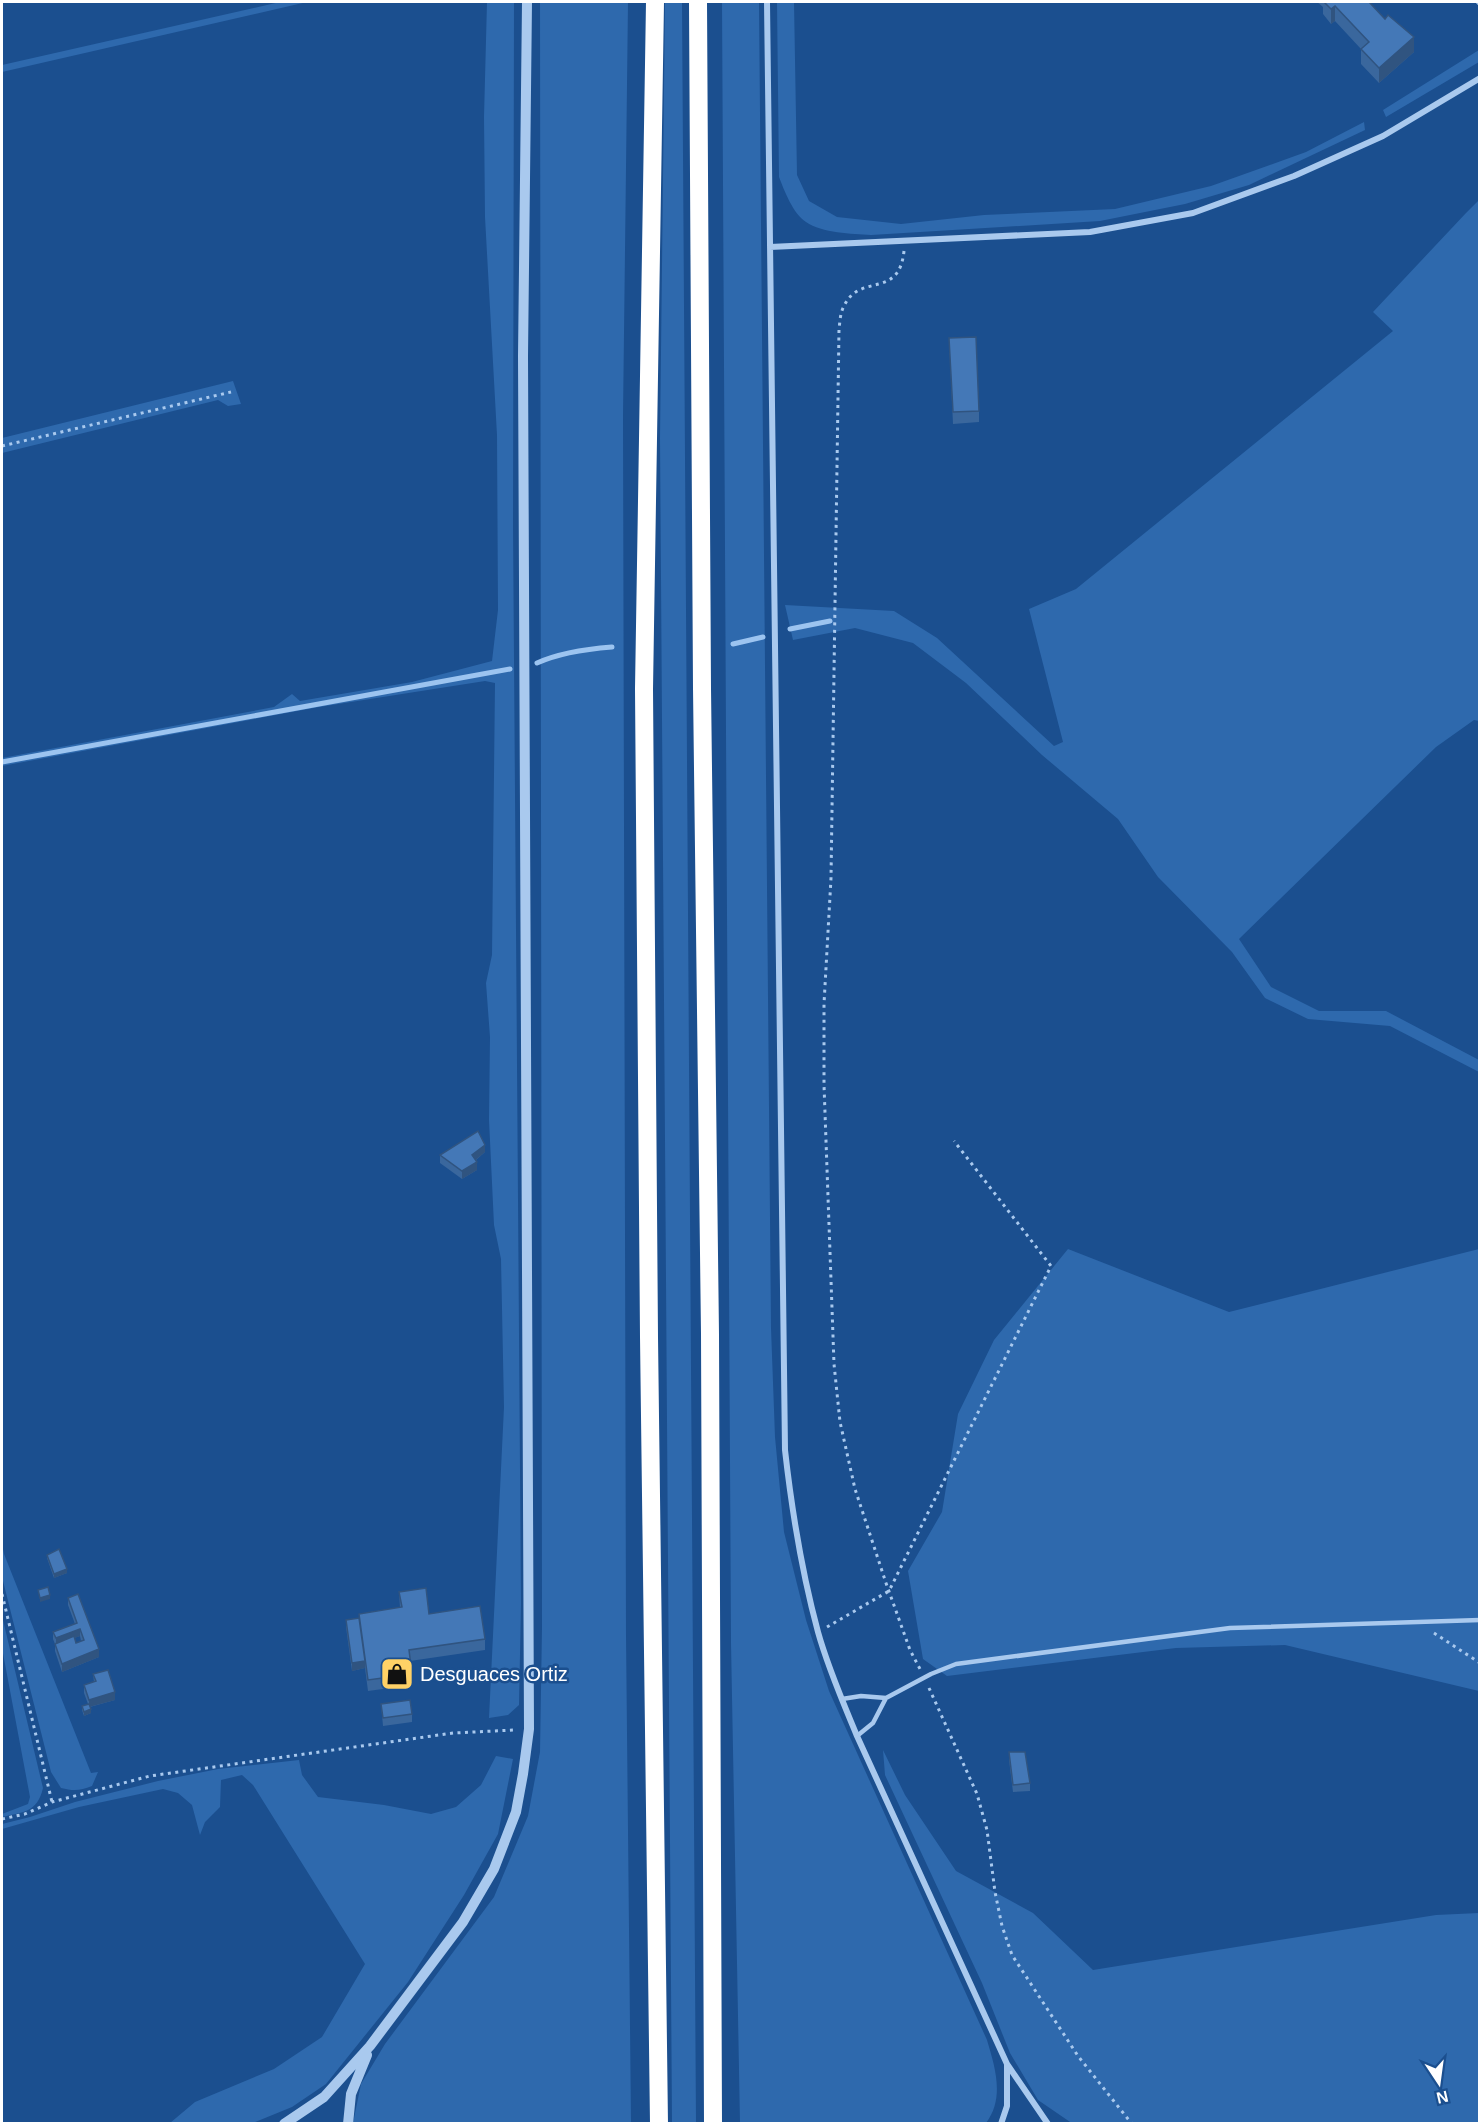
<svg xmlns="http://www.w3.org/2000/svg" width="1481" height="2125" viewBox="0 0 1481 2125" font-family="Helvetica,sans-serif">
  <rect width="100%" height="100%" fill="#1b4f8f"/>
  <path fill="#2e69ad" d="M 280,2 L 307,2 L 2,72 L 2,65 Z
    M 487,2 L 514,2 L 513,524 L 521,1603 L 519,1705 L 508,1715 L 489,1718 L 504,1407 L 501,1259 L 494,1225 L 489,1120 L 490,1037 L 486,983 L 492,955 L 495,683 L 485,681 L 319,707 L 2,766 L 2,758 L 274,707 L 292,694 L 300,701 L 412,682 L 492,661 L 498,610 L 497,435 L 485,217 L 484,117 Z
    M 540,2 L 628,2 L 623,417 L 626,1635 L 631,2123 L 353,2123 L 361,2084 L 385,2044 L 494,1897 L 528,1816 L 540,1752 L 542,1627 Z
    M 665,2 L 682,2 L 696,2124 L 672,2123 L 660,438 Z
    M 722,2 L 759,2 L 771,1328 L 775,1437 L 784,1532 L 806,1620 L 829,1691 L 987,2040 C 995,2067 1005,2098 986,2123 L 740,2123 L 731,1643 Z
    M 777,2 L 794,2 L 797,175 L 809,201 L 837,217 L 901,224 L 984,215 L 1115,209 L 1211,186 L 1306,152 L 1364,122 L 1365,130 L 1249,185 L 1185,204 L 1100,221 L 871,235 C 852,234 822,233 806,222 C 793,214 784,190 779,177 Z
    M 1479,50 L 1479,62 L 1386,117 L 1383,110 Z
    M 1479,200 L 1479,721 L 1474,720 L 1436,747 L 1239,939 L 1271,987 L 1319,1011 L 1386,1011 L 1479,1060 L 1479,1072 L 1390,1026 L 1308,1019 L 1265,998 L 1232,952 L 1158,877 L 1118,819 L 1042,755 L 966,683 L 913,643 L 855,628 L 793,640 L 785,605 L 894,611 L 937,638 L 1054,746 L 1063,742 L 1029,609 L 1076,589 L 1393,331 L 1373,312 L 1466,213 Z
    M 233,381 L 241,404 L 228,406 L 218,400 L 2,453 L 2,438 Z
    M 1068,1249 L 1229,1312 L 1479,1249 L 1479,1691 L 1285,1645 L 1176,1648 L 947,1676 L 923,1659 L 908,1571 L 942,1512 L 958,1414 L 994,1340 Z
    M 2,1544 L 4,1554 L 91,1773 L 98,1772 L 92,1786 C 80,1791 73,1791 61,1788 L 51,1772 L 2,1577 Z
    M 2,1616 L 43,1788 C 37,1813 23,1812 2,1817 L 2,1814 L 28,1804 L 30,1797 L 2,1648 Z
    M 883,1750 L 905,1795 L 956,1871 L 1033,1913 L 1093,1970 L 1436,1915 L 1479,1913 L 1479,2123 L 1073,2124 L 1038,2100 L 1010,2053 L 982,1983 L 885,1775 Z
    M 496,1756 L 513,1759 L 498,1834 L 464,1895 L 408,1982 L 326,2084 L 292,2107 L 253,2123 L 170,2123 L 195,2102 L 274,2069 L 322,2037 L 365,1964 L 253,1785 L 242,1775 L 221,1780 L 220,1807 L 205,1822 L 200,1835 L 192,1805 L 178,1793 L 163,1789 L 79,1807 L 2,1829 L 2,1824 L 30,1817 L 75,1802 L 158,1781 L 218,1769 L 299,1760 L 302,1775 L 318,1797 L 384,1805 L 431,1814 L 456,1807 L 481,1785 Z"/>
  <g fill="none" stroke-linecap="round" stroke-linejoin="round">
    <path stroke="#9cc4f0" stroke-width="5" d="M 790,629 L 830,621
      M 733,644 L 763,637
      M 537,663 C 559,653 587,649 612,647
      M 2,762 L 510,669"/>
    <path stroke="#a9c9ee" stroke-width="3" stroke-dasharray="3 4.5" stroke-linecap="butt" d="M 1477,2 L 1480,5
      M 904,251 C 899,300 860,272 844,306 C 840,313 840,322 839,329 L 831,878 L 824,1004 L 824,1085 L 834,1364 L 840,1422 L 855,1489 L 886,1583 L 910,1650 L 920,1669
      M 2,446 L 231,392
      M 2,1594 L 52,1802
      M 827,1627 L 889,1591 L 1051,1266 L 954,1141
      M 1434,1633 L 1480,1663
      M 929,1688 L 977,1794 L 987,1830 L 995,1892 L 1002,1926 L 1012,1955 L 1078,2056 L 1132,2124
      M 2,1819 L 25,1814 L 52,1802 L 150,1776 L 453,1733 L 515,1730"/>
    <path stroke="#a9c9ee" stroke-width="4.5" d="M 842,1699 L 861,1696 L 886,1698
      M 857,1736 L 873,1723 L 886,1698 L 931,1674 L 956,1664 L 1230,1628 L 1480,1620"/>
    <path stroke="#a9c9ee" stroke-width="6" d="M 767,2 L 785,1450 C 792,1512 802,1573 818,1632 C 828,1668 843,1702 857,1736 L 1007,2064 L 1048,2124
      M 770,247 L 1090,232 L 1193,213 L 1294,176 L 1383,136 L 1480,78
      M 1001,2124 L 1007,2106 L 1007,2064"/>
    <path stroke="#a9c9ee" stroke-width="10" d="M 284,2124 L 324,2097 L 370,2046 L 463,1922 L 494,1869 L 516,1812 L 523,1774 L 529,1729 L 523,356 L 527,2
      M 348,2124 L 351,2094 L 367,2055"/>
    <path stroke="#fff" stroke-width="18" d="M 655,2 L 644,689 L 649,1337 L 659,2124
      M 698,2 L 702,688 L 710,1334 L 713,2124"/>
  </g>
  <path fill="#3a679d" fill-rule="evenodd" d="M 1317,2 L 1369,2 L 1414,52 L 1379,83 L 1361,64 L 1361,49 L 1335,21 L 1331,24 L 1323,14 L 1323,7 Z
    M 949,338 L 979,411 L 979,422 L 953,424 Z
    M 485,1152 L 476,1160 L 477,1170 L 462,1179 L 440,1163 L 440,1155 Z
    M 47,1555 L 67,1573 L 54,1578 L 47,1558 Z
    M 399,1592 L 429,1614 L 485,1639 L 485,1650 L 410,1661 L 412,1674 L 412,1685 L 368,1691 L 365,1668 L 352,1671 L 346,1627 L 346,1620 L 359,1618 L 359,1614 L 400,1608 Z
    M 68,1598 L 99,1657 L 62,1672 L 55,1651 L 55,1644 L 53,1639 L 53,1632 L 75,1624 L 68,1605 ZM 80,1636 L 81,1641 L 76,1643 L 74,1638 Z
    M 93,1674 L 115,1700 L 90,1707 L 91,1713 L 84,1716 L 82,1710 L 82,1706 L 88,1704 L 84,1693 L 84,1685 L 94,1682 Z
    M 381,1704 L 412,1714 L 412,1722 L 383,1726 Z
    M 1009,1752 L 1030,1783 L 1030,1791 L 1013,1792 L 1009,1760 Z"/>
  <path fill="#305480" d="M 1335,6 L 1335,21 L 1331,24 L 1331,9 Z
    M 1414,37 L 1414,52 L 1379,83 L 1379,68 Z
    M 485,1145 L 485,1152 L 472,1163 L 472,1155 Z
    M 477,1162 L 477,1170 L 462,1179 L 462,1171 Z
    M 67,1569 L 67,1573 L 54,1578 L 54,1574 Z
    M 50,1595 L 50,1599 L 40,1602 L 40,1598 Z
    M 80,1629 L 80,1636 L 56,1645 L 56,1638 Z
    M 99,1649 L 99,1657 L 62,1672 L 62,1664 Z
    M 365,1661 L 365,1668 L 352,1671 L 352,1663 Z
    M 115,1692 L 115,1700 L 89,1707 L 89,1700 Z
    M 91,1709 L 91,1713 L 84,1716 L 84,1712 Z"/>
  <path fill="#4478b7" stroke="#305480" stroke-width="1.5" d="M 1324,2 L 1369,2 L 1385,19 L 1388,15 L 1414,37 L 1379,68 L 1361,49 L 1369,42 L 1335,6 L 1331,9 Z
    M 976,337 L 979,411 L 953,412 L 949,338 Z
    M 478,1131 L 485,1145 L 472,1155 L 477,1162 L 462,1171 L 440,1155 Z
    M 59,1549 L 67,1569 L 54,1574 L 47,1555 Z
    M 48,1587 L 50,1595 L 40,1598 L 38,1590 Z
    M 426,1588 L 429,1614 L 480,1606 L 485,1639 L 409,1650 L 412,1674 L 368,1680 L 359,1614 L 402,1607 L 399,1592 Z
    M 78,1594 L 99,1649 L 62,1664 L 55,1644 L 74,1636 L 76,1643 L 84,1640 L 80,1629 L 56,1638 L 53,1632 L 77,1623 L 68,1598 Z
    M 359,1618 L 365,1661 L 352,1663 L 346,1620 Z
    M 108,1670 L 115,1692 L 89,1700 L 84,1685 L 96,1681 L 93,1674 Z
    M 410,1700 L 412,1714 L 383,1718 L 381,1704 Z
    M 89,1704 L 91,1709 L 84,1712 L 82,1706 Z
    M 1009,1752 L 1025,1752 L 1030,1783 L 1013,1785 Z"/>
  <defs>
    <symbol id="shop-square" viewBox="-11 -11 22 22"><rect x="-9" y="-9" width="18" height="18" rx="4" fill="#ffd166" stroke="#1b4f8f"/><path d="M-5-2.5h2.3a2.7 3.5 0 0 1 5.4 0H5L5.5 6h-11ZM-1.5-2.5h3a1.5 2.3 0 0 0-3 0Z" fill="#111"/></symbol>
  </defs>
  <g fill-rule="evenodd">
    <use href="#shop-square" x="378" y="1655" width="38" height="38"/>
  </g>
  <g text-anchor="middle" stroke-width="5" stroke-linejoin="round" paint-order="stroke">
    <g font-size="20" fill="#fff" stroke="#1b4f8f" text-anchor="start">
      <text x="420" y="1681">Desguaces Ortiz</text>
    </g>
  </g>
  <rect width="1481" height="2125" fill="none" stroke="#ffffff" stroke-width="6"/>
  <g transform="translate(1439 2083) rotate(167)" stroke="#1b4f8f" stroke-width="4.5" paint-order="stroke">
  <path d="M0-4.5L10 22L0 15L-10 22Z" fill="#ffffff"/>
  <text y="-9" font-size="16" font-weight="bold" text-anchor="middle" fill="#ffffff">N</text>
  </g>
</svg>
